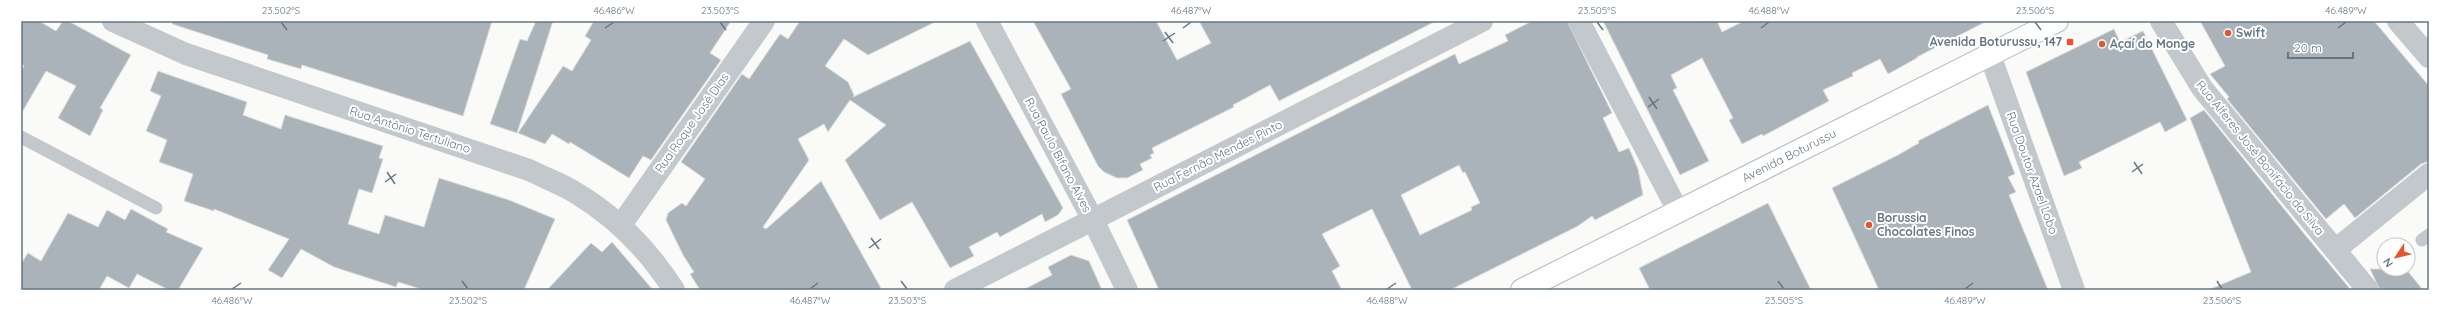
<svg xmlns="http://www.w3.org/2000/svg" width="2450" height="311" viewBox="0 0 2450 311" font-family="Quicksand,sans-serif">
  <rect width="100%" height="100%" fill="#fafaf8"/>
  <path fill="#aab3b9" stroke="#dcdcda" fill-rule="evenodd" d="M 21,21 L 39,21 L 56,31 L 63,21 L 68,21 L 131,55 L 100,108 L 103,110 L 90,136 L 58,118 L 76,86 L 46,71 L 21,114 L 21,71 L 24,66 L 21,64 Z
    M 173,21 L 492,21 L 463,116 L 302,65 L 301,69 L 267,59 L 268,55 L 172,24 Z
    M 536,21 L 553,21 L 517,133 L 490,124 L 520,39 L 527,41 Z
    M 594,21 L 731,21 L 710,53 L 721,60 L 651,160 L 643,156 L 629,178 L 570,142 L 569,144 L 552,134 L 545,144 L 518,133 L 563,66 L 572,71 L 591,40 L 585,36 Z
    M 800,21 L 937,21 L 868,55 L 844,39 L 825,66 L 848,82 L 854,95 L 853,97 L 970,41 L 1063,208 L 1058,215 L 1045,222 L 1042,214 L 1000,237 L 997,232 L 969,247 L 974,256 L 950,268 L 912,202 L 880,220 L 845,160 L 886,125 L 850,100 L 828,132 L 824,124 L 798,139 L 809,160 L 763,227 L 766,229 L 821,181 L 882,290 L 700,290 L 690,274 L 694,272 L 683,255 L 666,220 L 668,213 L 682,203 L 686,206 L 705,179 L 681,162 L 742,74 L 749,79 L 780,34 L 788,39 Z
    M 1033,21 L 1156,21 L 1177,60 L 1211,43 L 1199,21 L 1436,21 L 1279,101 L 1270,85 L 1233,105 L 1234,107 L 1152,148 L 1154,153 L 1150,155 L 1152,158 L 1140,164 L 1143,170 L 1127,178 L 1117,178 L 1104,172 L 1098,166 L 1061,94 L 1071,89 Z
    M 1532,21 L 1567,21 L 1612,113 L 1603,118 L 1619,152 L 1629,148 L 1638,169 L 1643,195 L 1595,220 L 1592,216 L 1578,226 L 1450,290 L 1412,290 L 1372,209 L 1322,234 L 1340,266 L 1332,271 L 1342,290 L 1159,290 L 1127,220 L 1455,54 L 1459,64 L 1508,41 L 1505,35 ZM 1459,165 L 1463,173 L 1465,172 L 1480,203 L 1471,207 L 1472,210 L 1420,235 L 1401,195 Z
    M 1603,21 L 1717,21 L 1722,32 L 1744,21 L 1987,21 L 1917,57 L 1917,58 L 1888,74 L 1880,59 L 1852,73 L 1853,76 L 1823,90 L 1829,101 L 1763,136 L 1762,134 L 1742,144 L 1729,120 L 1733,118 L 1702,58 L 1671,75 L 1677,88 L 1673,90 L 1709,161 L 1680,175 Z
    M 2200,21 L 2374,21 L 2429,86 L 2429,161 L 2421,164 L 2355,218 L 2344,204 L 2326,219 L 2227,99 L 2229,97 L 2210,74 L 2225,66 Z
    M 2114,29 L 2120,42 L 2143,31 L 2187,120 L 2165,132 L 2160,122 L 2079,162 L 2082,168 L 2064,176 L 2026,72 Z
    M 158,71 L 247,102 L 243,115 L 281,129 L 285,115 L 383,146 L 379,158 L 383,159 L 372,193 L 359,189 L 348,224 L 379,234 L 385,215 L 424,227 L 439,178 L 509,200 L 555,219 L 524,290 L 424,290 L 398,282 L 396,287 L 334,267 L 301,249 L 282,278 L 268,270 L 289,239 L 214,209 L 214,211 L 184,201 L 193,174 L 159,162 L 167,140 L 146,131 L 161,96 L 150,91 Z
    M 1988,105 L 2015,174 L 2008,177 L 2016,192 L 2009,195 L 2048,290 L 1879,290 L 1832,188 L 1898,155 L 1919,143 L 1918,141 Z
    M 2204,110 L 2306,236 L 2351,290 L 2208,290 L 2251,272 L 2190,118 Z
    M 1768,203 L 1811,290 L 1650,290 L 1639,268 Z
    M 131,209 L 168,229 L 166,232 L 203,248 L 178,290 L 169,290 L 137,274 L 129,288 L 107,276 L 99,290 L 21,290 L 21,264 L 28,253 L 41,261 L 68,213 L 98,227 L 107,210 L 125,220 Z
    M 612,242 L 653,290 L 547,290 L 591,243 L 602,252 Z
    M 1071,255 L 1089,261 L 1102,290 L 1023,290 L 1052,275 L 1048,267 Z
    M 2370,269 L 2406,269 L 2423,290 L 2380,290 Z"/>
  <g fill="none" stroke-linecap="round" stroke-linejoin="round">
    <defs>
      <g id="secondary">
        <path id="s1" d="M 1522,290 L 2057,21"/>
      </g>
    </defs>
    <use href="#secondary" stroke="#b3babf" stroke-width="24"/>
    <path stroke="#c3c8cc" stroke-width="13" d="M 21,137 L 156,208
      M 2422,240 L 2429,235"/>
    <path stroke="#c3c8cc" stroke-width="22" d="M 113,21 L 186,54 L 529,170 C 545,178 562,184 576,193 C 616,217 649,251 674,290
      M 987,21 L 1093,220 L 1127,290
      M 1579,21 L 1678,211
      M 2161,21 L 2202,88 L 2368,290
      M 2398,21 L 2429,57
      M 1990,55 L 2074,290
      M 621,225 L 764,21
      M 2335,250 L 2429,174
      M 955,290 L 1482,21"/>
    <use href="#secondary" stroke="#fff" stroke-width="22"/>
  </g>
  <path fill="none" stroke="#657683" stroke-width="1.5" d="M 281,22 L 287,30M 720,22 L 726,30M 1597,22 L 1603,30M 2035,22 L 2041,30M 605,28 L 614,22M 1183,28 L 1191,22M 1761,28 L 1769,22M 2338,28 L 2346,22M 1165,32 L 1173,43M 1163,41 L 1175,33M 1649,97 L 1657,109M 1648,107 L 1659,99M 2134,162 L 2142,174M 387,172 L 395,184M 2132,172 L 2143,164M 385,182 L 396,174M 871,238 L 879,249M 869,248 L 881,239M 462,281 L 468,289M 901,281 L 907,289M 1778,281 L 1784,289M 2217,281 L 2222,289M 232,289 L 241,283M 810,289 L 818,283M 1387,289 L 1396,283M 1965,289 L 1973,283"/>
  <g fill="#e4572e" stroke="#fff" stroke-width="1.5">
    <circle cx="2228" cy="33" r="4"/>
    <rect x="2066" y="38" width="8" height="8" rx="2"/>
    <circle cx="2102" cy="44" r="4"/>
    <circle cx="1869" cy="225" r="4"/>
  </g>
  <g text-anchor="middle" stroke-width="4" stroke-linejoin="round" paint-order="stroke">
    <g font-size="12" font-weight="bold" fill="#657683" stroke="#fff" text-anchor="start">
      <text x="2236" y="37">Swift</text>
      <text x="2062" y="46" text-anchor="end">Avenida Boturussu, 147</text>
      <text x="2110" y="48">Açaí do Monge</text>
      <text x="1877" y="222">Borussia<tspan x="1877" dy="14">Chocolates Finos</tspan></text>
    </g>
    <g font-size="12" fill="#657683" stroke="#fff">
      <text transform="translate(692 123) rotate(-55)" y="4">Rua Roque José Dias</text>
      <text transform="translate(410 130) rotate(18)" y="4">Rua Antônio Tertuliano</text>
      <text transform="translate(1058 155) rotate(62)" y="4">Rua Paulo Bifano Alves</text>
      <text transform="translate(1218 156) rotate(-27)" y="4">Rua Fernão Mendes Pinto</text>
      <text dy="4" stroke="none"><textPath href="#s1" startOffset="299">Avenida Boturussu</textPath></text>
      <text transform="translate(2260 158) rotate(51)" y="4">Rua Alferes José Bonifácio da Silva</text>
      <text transform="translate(2032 173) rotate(70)" y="4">Rua Doutor Azael Lobo</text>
    </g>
  </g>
  <rect width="2450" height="311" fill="none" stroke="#ffffff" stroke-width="44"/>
  <g transform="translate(2396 257) rotate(235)"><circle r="19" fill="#ffffff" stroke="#c1c8cd"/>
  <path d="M0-3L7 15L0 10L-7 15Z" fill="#e4572e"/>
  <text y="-6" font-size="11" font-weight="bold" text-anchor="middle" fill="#657683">N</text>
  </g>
  <path d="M2288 52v6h65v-6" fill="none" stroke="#657683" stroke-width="2"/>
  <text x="2294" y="52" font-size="12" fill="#657683" stroke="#ffffff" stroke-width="3" paint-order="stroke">20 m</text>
  <rect x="22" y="22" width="2406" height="267" fill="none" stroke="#657683" stroke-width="1.5"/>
  <g font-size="10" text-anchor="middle" fill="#657683">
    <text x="281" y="14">23.502°S</text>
    <text x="614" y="14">46.486°W</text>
    <text x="720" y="14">23.503°S</text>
    <text x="1191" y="14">46.487°W</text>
    <text x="1597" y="14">23.505°S</text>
    <text x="1769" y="14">46.488°W</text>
    <text x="2035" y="14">23.506°S</text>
    <text x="2346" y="14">46.489°W</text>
    <text x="232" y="304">46.486°W</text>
    <text x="468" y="304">23.502°S</text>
    <text x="810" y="304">46.487°W</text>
    <text x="907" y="304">23.503°S</text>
    <text x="1387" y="304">46.488°W</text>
    <text x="1784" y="304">23.505°S</text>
    <text x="1965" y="304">46.489°W</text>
    <text x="2222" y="304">23.506°S</text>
  </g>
</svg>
